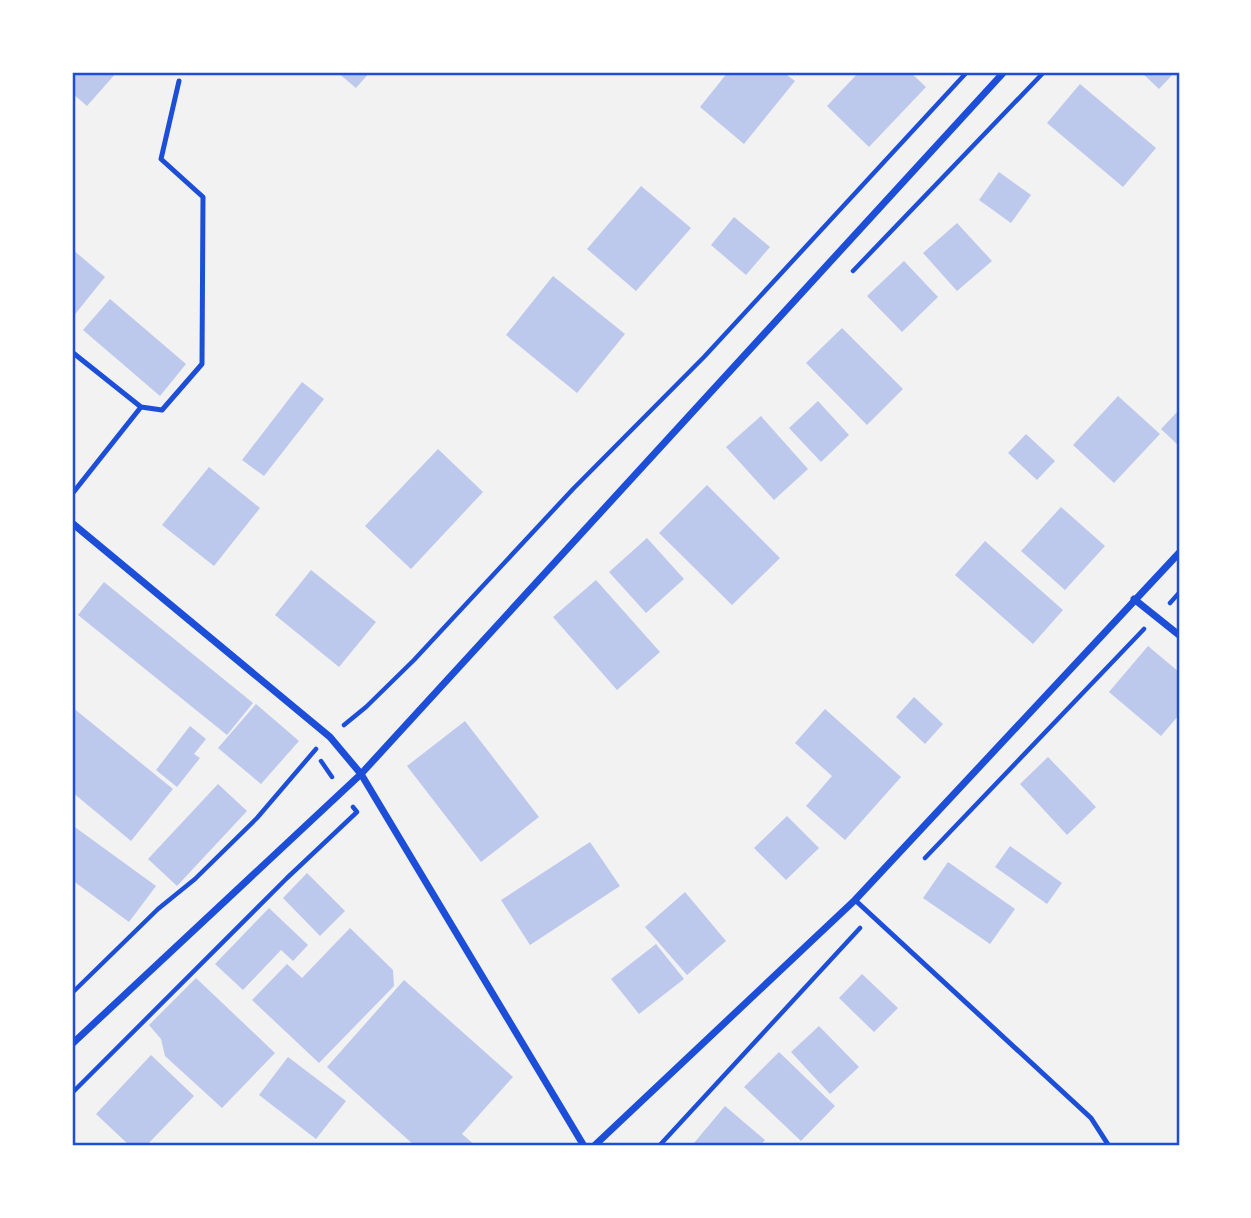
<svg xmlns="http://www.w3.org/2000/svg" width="1251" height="1218" viewBox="0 0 1251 1218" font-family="'Source Sans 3',sans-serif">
  <rect width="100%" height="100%" fill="#f2f2f2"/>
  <path fill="#bdc9ec" d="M 72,72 L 117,72 L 87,106 L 72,93 Z
    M 337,72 L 370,72 L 356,88 Z
    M 728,72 L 783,72 L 795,81 L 744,144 L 700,107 Z
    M 859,72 L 910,72 L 926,87 L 869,147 L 827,106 Z
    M 1141,72 L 1175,72 L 1159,89 Z
    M 1080,84 L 1156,148 L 1123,187 L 1047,123 Z
    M 999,172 L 1031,195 L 1011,223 L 979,200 Z
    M 641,186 L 691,228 L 636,291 L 587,249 Z
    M 734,217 L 770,247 L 746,275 L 711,245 Z
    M 957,223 L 992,261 L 957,291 L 923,253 Z
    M 72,249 L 105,277 L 72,318 Z
    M 904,261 L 938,297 L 902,332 L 867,296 Z
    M 553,276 L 625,334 L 577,393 L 506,335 Z
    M 110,299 L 186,364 L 160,396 L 83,330 Z
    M 842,328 L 903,389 L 867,425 L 806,363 Z
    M 302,382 L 324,399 L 264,476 L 242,460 Z
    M 1118,396 L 1160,434 L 1114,483 L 1073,445 Z
    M 818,401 L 849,435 L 821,462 L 789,428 Z
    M 1179,410 L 1179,446 L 1161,429 Z
    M 761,416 L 808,469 L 774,500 L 726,447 Z
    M 1026,434 L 1055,461 L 1037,480 L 1008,453 Z
    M 438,449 L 483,492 L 411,569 L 365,526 Z
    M 209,467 L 260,508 L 214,566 L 162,525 Z
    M 707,485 L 780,558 L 732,605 L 659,533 Z
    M 1061,507 L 1105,546 L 1065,590 L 1021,551 Z
    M 647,538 L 684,579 L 646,613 L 609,572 Z
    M 985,541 L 1063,610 L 1033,644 L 955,575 Z
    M 311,570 L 376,622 L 339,667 L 275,615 Z
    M 596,580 L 660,652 L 617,690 L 553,617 Z
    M 104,582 L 253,703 L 227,735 L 78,615 Z
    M 1148,646 L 1179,672 L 1179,715 L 1161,736 L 1109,692 Z
    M 914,697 L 943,724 L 925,744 L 896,717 Z
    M 256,704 L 299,741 L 261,784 L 218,748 Z
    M 72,707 L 173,789 L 131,841 L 72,792 Z
    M 825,709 L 901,777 L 845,840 L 806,806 L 832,776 L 795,743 Z
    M 465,721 L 539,817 L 481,862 L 407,766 Z
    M 190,726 L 206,739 L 194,754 L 200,758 L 177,787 L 156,770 Z
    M 1048,757 L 1096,807 L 1067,835 L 1020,784 Z
    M 218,784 L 247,811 L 177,886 L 148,859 Z
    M 787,816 L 819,848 L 786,880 L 754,848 Z
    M 72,825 L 156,886 L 129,922 L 72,880 Z
    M 590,842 L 620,886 L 530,945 L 501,900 Z
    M 1010,846 L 1062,883 L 1047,904 L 995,867 Z
    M 948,862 L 1015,909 L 990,944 L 923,898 Z
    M 307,873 L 345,911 L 320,936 L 283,898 Z
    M 685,892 L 726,941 L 687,975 L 645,927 Z
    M 269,908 L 308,945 L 293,961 L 281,950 L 243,990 L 215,964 Z
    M 350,928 L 393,970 L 394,986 L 319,1063 L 252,1000 L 287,964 L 302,978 Z
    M 656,944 L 684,979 L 639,1014 L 611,979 Z
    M 862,974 L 898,1008 L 874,1032 L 839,998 Z
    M 196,978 L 275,1053 L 222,1108 L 165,1056 L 161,1039 L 149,1025 Z
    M 404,980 L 513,1077 L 462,1134 L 476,1146 L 415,1146 L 327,1067 Z
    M 819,1026 L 859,1067 L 830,1094 L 791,1052 Z
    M 779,1052 L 835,1106 L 801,1141 L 744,1087 Z
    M 151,1055 L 194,1096 L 146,1146 L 130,1146 L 96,1114 Z
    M 288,1057 L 346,1101 L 316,1139 L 259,1095 Z
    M 725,1106 L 765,1140 L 760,1146 L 698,1146 L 694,1143 Z"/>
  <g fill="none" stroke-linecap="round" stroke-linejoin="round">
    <path stroke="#1d4ed8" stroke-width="4.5" d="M 853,271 L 1044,72
      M 1170,603 L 1179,593
      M 344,725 L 366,707 L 414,660 L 573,489 L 704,357 L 967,72
      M 321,761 L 332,777
      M 925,858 L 1144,629
      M 72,993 L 158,909 L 195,879 L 257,818 L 316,749
      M 72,1093 L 287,878 L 357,812 L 353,807
      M 659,1146 L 860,928"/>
    <path stroke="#1d4ed8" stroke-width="5" d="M 72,352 L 141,407
      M 72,494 L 141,407 L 162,410 L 202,364 L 203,197 L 161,159 L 179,81
      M 855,900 L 1091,1118 L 1109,1146"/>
    <path stroke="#1d4ed8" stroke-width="7" d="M 72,523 L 330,737 L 361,774 L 584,1146
      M 1134,599 L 1179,635
      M 72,1044 L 361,774 L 1004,72
      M 594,1146 L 855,900 L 1179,553"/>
  </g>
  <rect width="1251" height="1218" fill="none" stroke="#ffffff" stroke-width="147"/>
  <rect x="74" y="74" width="1104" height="1070" fill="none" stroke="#1d4ed8" stroke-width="2.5"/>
</svg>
